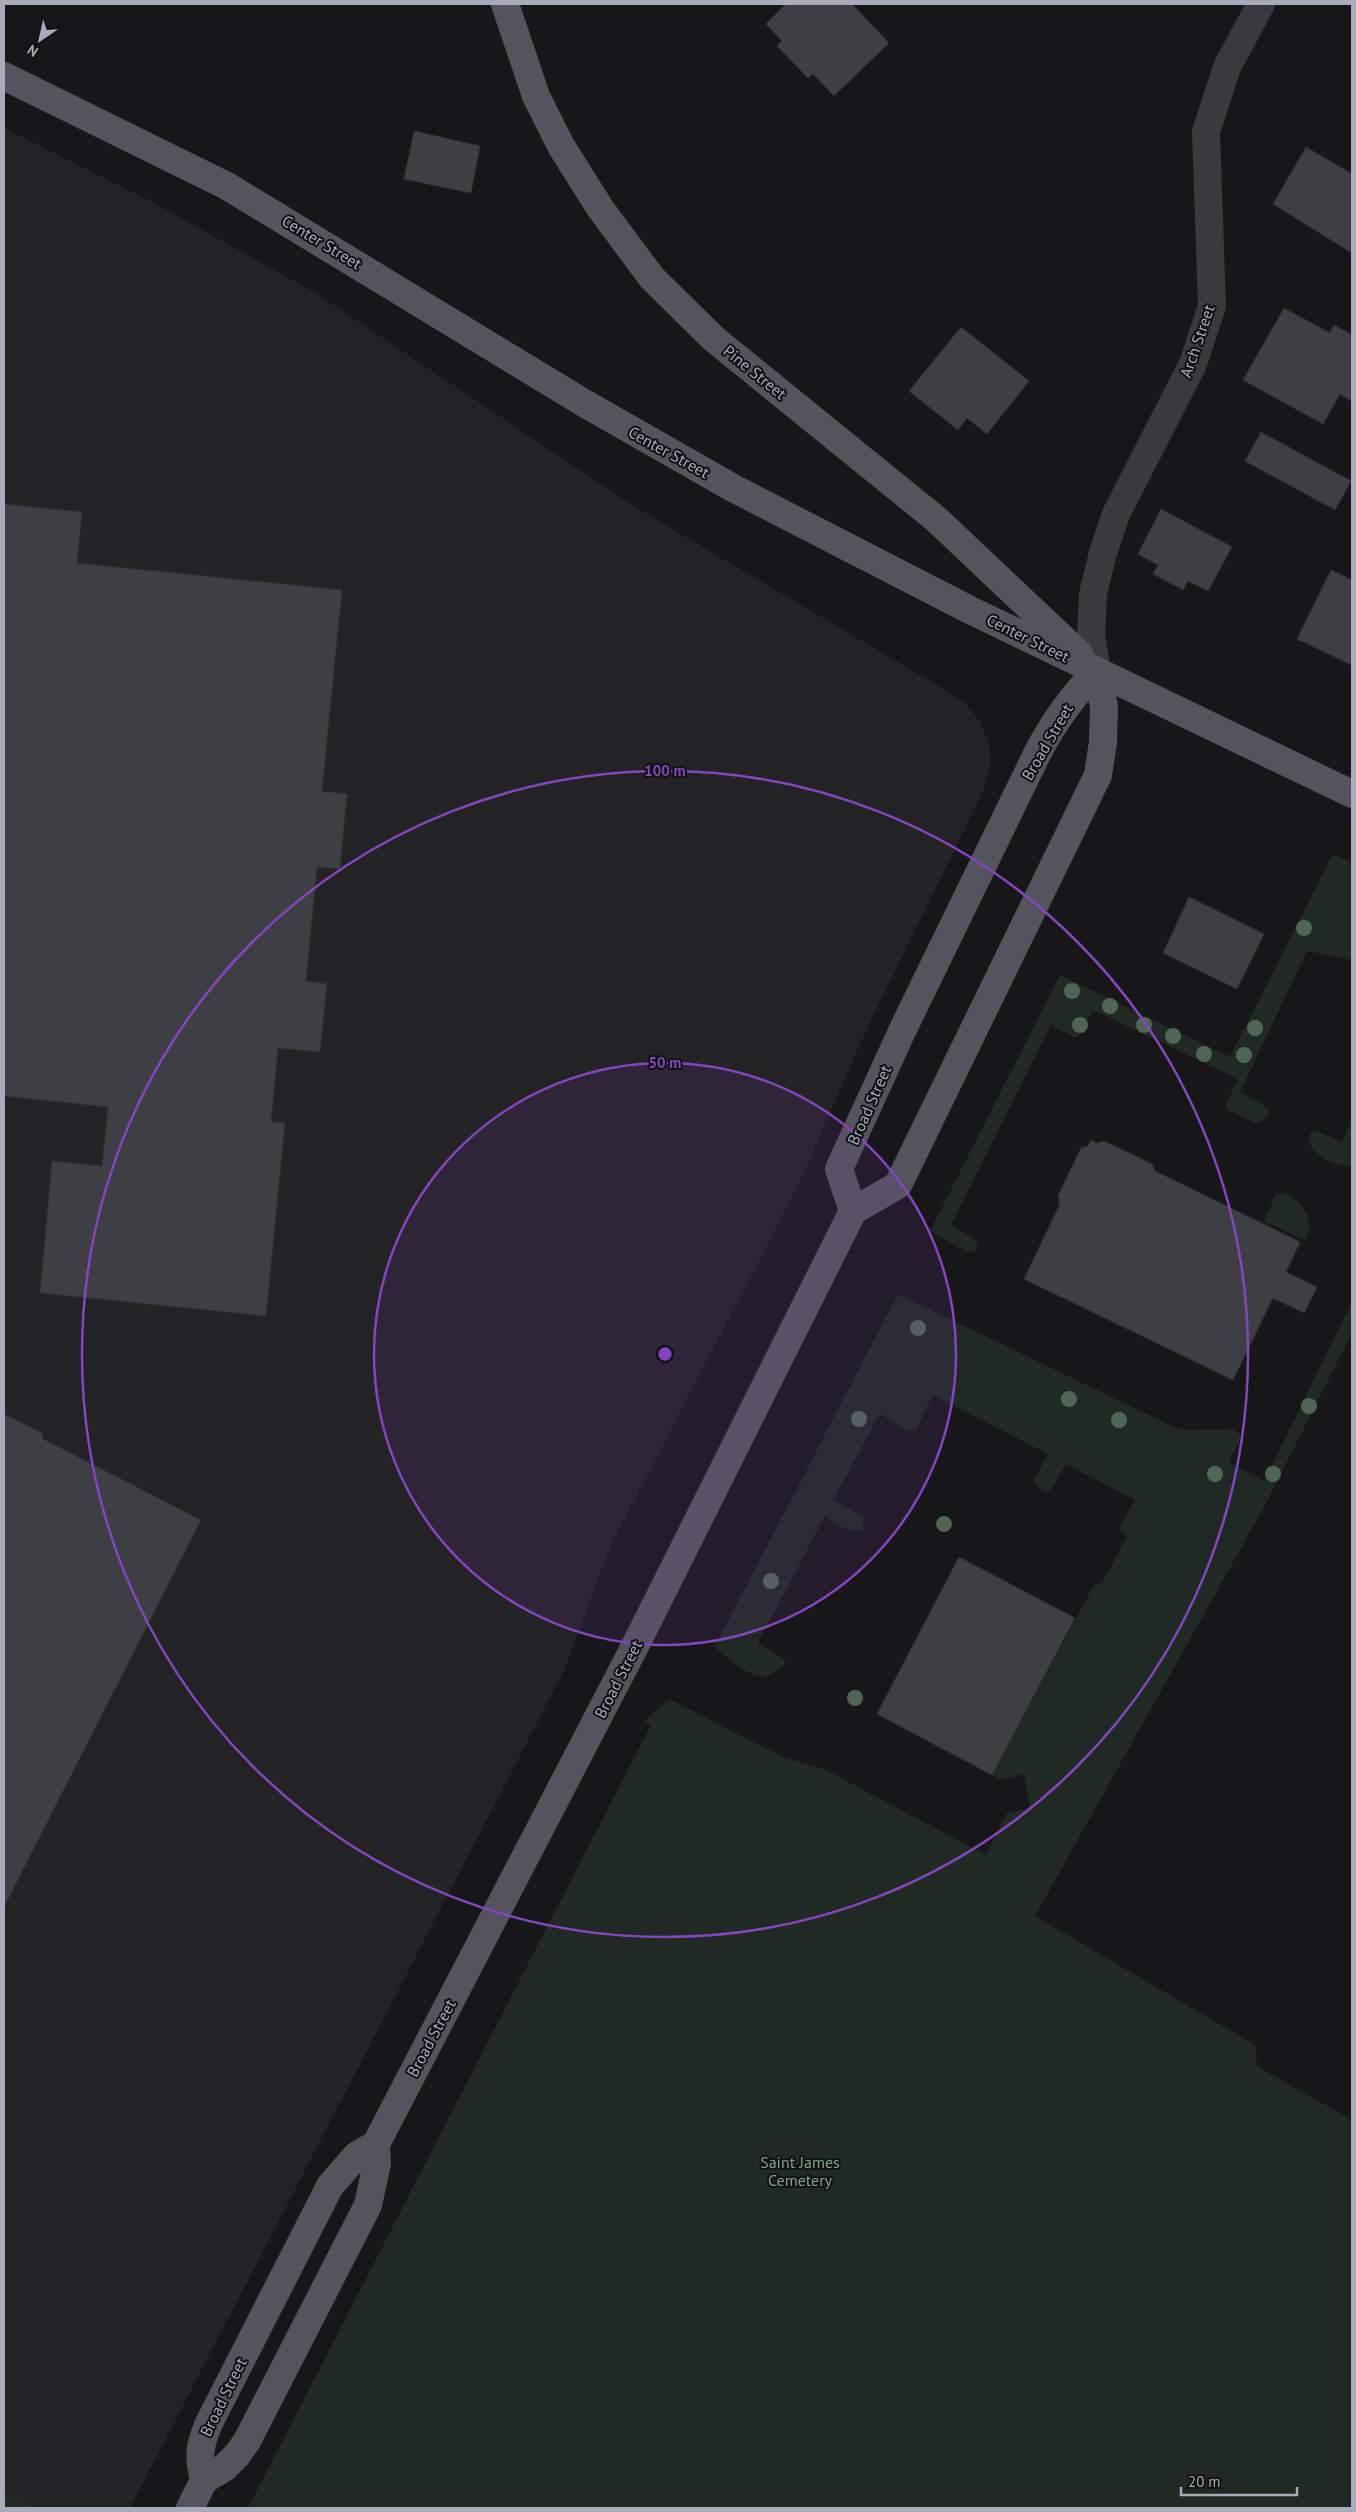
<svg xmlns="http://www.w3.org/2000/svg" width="1356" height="2512" viewBox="0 0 1356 2512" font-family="'PT Sans',sans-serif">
  <rect width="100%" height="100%" fill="#171719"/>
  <path fill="#232326" d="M 4,128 L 145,198 L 314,292 L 640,510 L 954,695 L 964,702 L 980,721 L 989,744 L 990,756 L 990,768 L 983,792 L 868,1026 L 798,1186 L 611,1545 L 564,1671 L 130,2508 L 35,2508 L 4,2490 Z"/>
  <path fill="#202923" d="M 1333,854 L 1352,863 L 1352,960 L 1307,951 L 1240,1092 L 1270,1109 C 1268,1117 1263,1124 1254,1123 L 1226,1109 L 1226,1104 L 1238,1079 L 1093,1010 L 1078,1037 L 1074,1037 L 1051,1025 L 951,1225 L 976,1240 L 978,1248 L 975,1251 L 967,1252 L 930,1231 L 1060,975 L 1230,1057 Z
    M 1352,1120 L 1352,1165 C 1337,1169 1296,1149 1313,1130 L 1342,1142 Z
    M 1284,1193 C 1303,1201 1316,1220 1305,1240 L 1264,1221 L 1276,1194 Z
    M 898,1294 L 1176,1428 L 1188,1430 L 1232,1429 L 1242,1436 L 1229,1462 L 1264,1481 L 1352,1302 L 1352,1333 L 1264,1507 L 1035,1916 L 1255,2045 L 1257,2066 L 1352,2120 L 1352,2508 L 248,2508 L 651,1725 L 644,1721 L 669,1699 L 783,1757 L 826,1770 L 986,1855 L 1007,1813 L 1030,1808 L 1024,1774 L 1000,1780 L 992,1775 L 1094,1585 L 1103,1582 L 1127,1536 L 1120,1531 L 1120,1526 L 1135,1500 L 1066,1464 L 1050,1491 L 1044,1492 L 1033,1482 L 1048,1454 L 933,1395 L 916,1430 L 908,1431 L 880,1414 L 833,1500 L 864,1517 L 863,1528 C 851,1537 835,1521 825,1516 L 758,1643 L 783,1658 L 786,1663 C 780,1669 770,1677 762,1677 C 751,1677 721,1655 715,1646 Z
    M 4,2490 L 35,2508 L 4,2508 Z"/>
  <path fill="#3e3f44" stroke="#313035" d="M 786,4 L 852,4 L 889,43 L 834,96 L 813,74 L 808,78 L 777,46 L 782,41 L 766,24 Z
    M 414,131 L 480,146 L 471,193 L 404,179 Z
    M 1306,147 L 1352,174 L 1352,253 L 1273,204 Z
    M 1284,308 L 1330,333 L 1334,325 L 1352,335 L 1352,401 L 1340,394 L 1323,424 L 1243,380 Z
    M 961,327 L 1029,381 L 987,434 L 967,418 L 958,430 L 909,391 Z
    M 1261,432 L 1351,481 L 1335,510 L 1245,461 Z
    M 4,504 L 82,512 L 77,563 L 342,590 L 322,791 L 347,794 L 340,869 L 317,867 L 306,981 L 327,984 L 320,1052 L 278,1048 L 271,1122 L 285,1123 L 266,1316 L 40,1293 L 52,1161 L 102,1166 L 108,1107 L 4,1096 Z
    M 1161,509 L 1232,547 L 1208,591 L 1188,581 L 1183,590 L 1153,574 L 1158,565 L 1138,554 Z
    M 1331,570 L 1352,580 L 1352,665 L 1297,639 Z
    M 1189,897 L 1264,934 L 1237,989 L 1163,953 Z
    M 1091,1140 L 1097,1143 L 1104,1141 L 1152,1164 L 1155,1171 L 1300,1242 L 1286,1272 L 1317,1287 L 1304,1313 L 1273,1298 L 1233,1380 L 1024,1279 L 1060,1204 L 1058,1196 L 1081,1148 L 1088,1146 Z
    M 4,1414 L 42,1433 L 43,1439 L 201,1520 L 4,1907 Z
    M 959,1557 L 1075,1618 L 992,1775 L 877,1714 Z"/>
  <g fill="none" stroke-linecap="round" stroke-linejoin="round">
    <path stroke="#393940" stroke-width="28" d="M 1097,671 L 1091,635 L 1093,594 L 1103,553 L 1116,514 L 1193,364 L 1212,306 L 1206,132 L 1227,67 L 1261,4"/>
    <path stroke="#53545d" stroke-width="28" d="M 505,4 L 536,96 L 561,146 L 600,208 L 652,278 L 714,339 L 936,519 L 1079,654
      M 4,76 L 227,186 L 584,403 L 733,488 L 970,610 L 1352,794
      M 853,1211 L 839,1169 L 903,1029 L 1037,754 C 1053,723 1072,696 1097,671
      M 204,2480 C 198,2455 199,2447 209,2423 L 330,2186 L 357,2155 L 376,2144
      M 190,2508 L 204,2480 L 224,2468 L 237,2455 L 247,2441 L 368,2205 L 377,2163 L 376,2144 L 634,1648 L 853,1211 L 898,1185 L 1098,775 L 1103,742 L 1104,707 L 1097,671"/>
  </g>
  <g fill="#506655">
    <circle cx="1304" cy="928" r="8"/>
    <circle cx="1072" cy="991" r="8"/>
    <circle cx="1110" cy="1006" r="8"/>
    <circle cx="1080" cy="1025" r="8"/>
    <circle cx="1144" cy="1025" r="8"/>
    <circle cx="1255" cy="1028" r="8"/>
    <circle cx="1173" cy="1036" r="8"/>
    <circle cx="1204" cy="1054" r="8"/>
    <circle cx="1244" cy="1055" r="8"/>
    <circle cx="918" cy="1328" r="8"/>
    <circle cx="1069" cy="1399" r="8"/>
    <circle cx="1309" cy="1406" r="8"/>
    <circle cx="859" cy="1419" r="8"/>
    <circle cx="1119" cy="1420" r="8"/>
    <circle cx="1215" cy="1474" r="8"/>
    <circle cx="1273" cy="1474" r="8"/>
    <circle cx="944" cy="1524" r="8"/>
    <circle cx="771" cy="1581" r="8"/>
    <circle cx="855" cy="1698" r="8"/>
  </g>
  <circle cx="665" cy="1354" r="291" fill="#8445be" fill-opacity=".12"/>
  <g fill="none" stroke="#8445be" stroke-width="2.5">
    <circle cx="665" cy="1354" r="291"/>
    <circle cx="665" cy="1354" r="583"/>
  </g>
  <g text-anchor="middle" stroke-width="4" stroke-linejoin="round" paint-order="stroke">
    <g font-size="16" fill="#a8abba" stroke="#121214">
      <text transform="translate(322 242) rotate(31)" y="6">Center Street</text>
      <text transform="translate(1197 341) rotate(-71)" y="6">Arch Street</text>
      <text transform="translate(755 372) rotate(39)" y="6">Pine Street</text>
      <text transform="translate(669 452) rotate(29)" y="6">Center Street</text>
      <text transform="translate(1028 638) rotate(26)" y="6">Center Street</text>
      <text transform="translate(1047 742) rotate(-60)" y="6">Broad Street</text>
      <text transform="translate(869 1105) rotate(-66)" y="6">Broad Street</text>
      <text transform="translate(618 1679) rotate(-63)" y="6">Broad Street</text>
      <text transform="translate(431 2038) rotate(-62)" y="6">Broad Street</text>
      <text transform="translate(223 2397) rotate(-64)" y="6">Broad Street</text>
    </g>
    <g font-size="16" fill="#7ea686" stroke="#121214">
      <text x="800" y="2168">Saint James<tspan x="800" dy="18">Cemetery</tspan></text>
    </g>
  </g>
  <circle cx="665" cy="1354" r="8" fill="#8445be" stroke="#121214" stroke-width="2.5"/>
  <g font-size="15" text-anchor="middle" font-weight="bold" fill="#8445be" stroke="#121214" stroke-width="4" stroke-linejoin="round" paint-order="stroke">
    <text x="665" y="776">100 m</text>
    <text x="665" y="1068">50 m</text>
  </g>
  <rect width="1356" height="2512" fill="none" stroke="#a8abba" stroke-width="10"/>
  <g transform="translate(40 40) rotate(214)" stroke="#121214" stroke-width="4" paint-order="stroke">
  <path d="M0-4L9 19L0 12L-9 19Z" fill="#a8abba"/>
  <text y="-8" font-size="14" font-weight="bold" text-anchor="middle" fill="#a8abba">N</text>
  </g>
  <path d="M1181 2487v8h116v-8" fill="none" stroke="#a8abba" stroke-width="2.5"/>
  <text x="1188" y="2487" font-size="15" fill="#a8abba" stroke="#121214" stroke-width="4" paint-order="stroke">20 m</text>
</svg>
